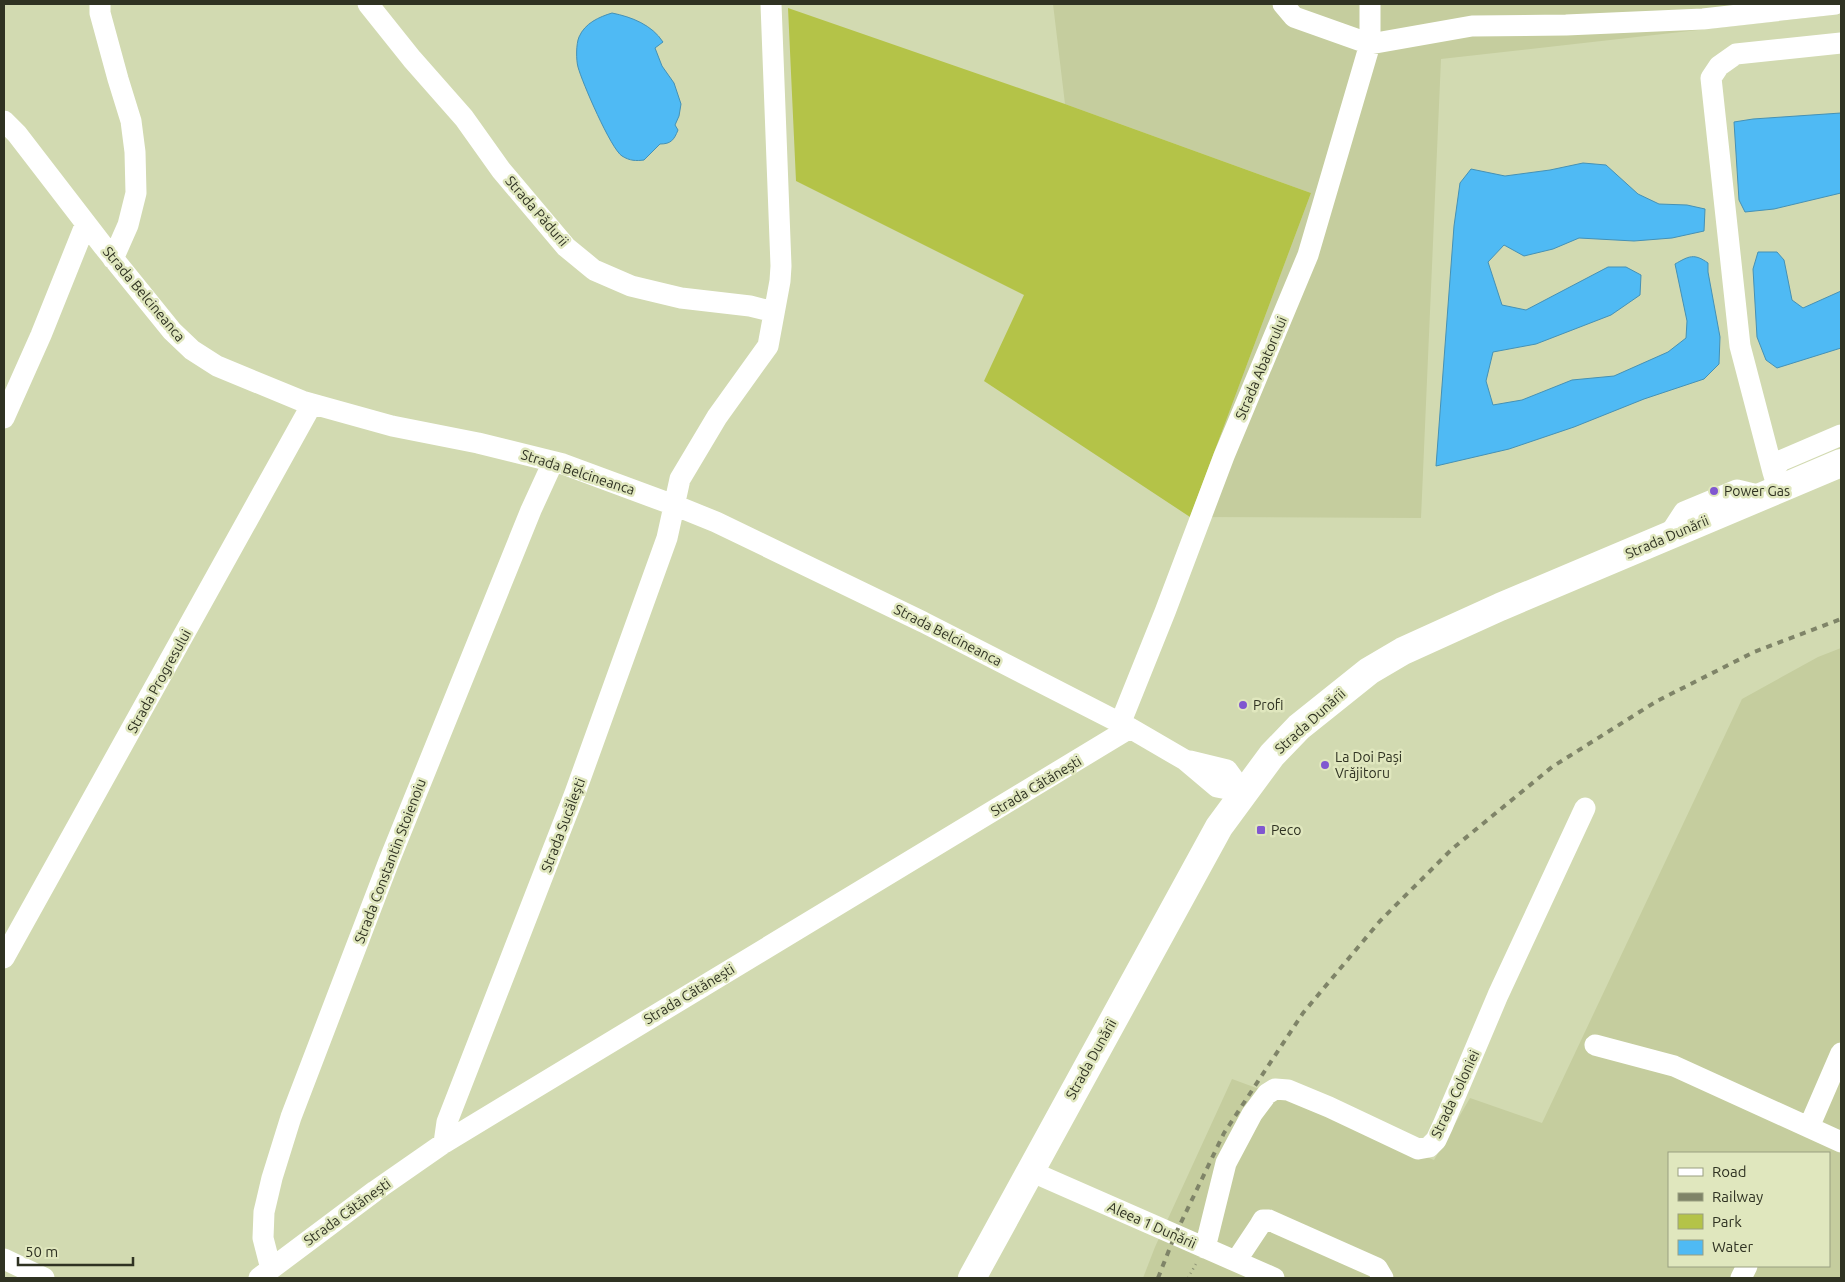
<svg xmlns="http://www.w3.org/2000/svg" width="1845" height="1282" viewBox="0 0 1845 1282" font-family="Ubuntu,sans-serif">
  <rect width="100%" height="100%" fill="#d2dab1"/>
  <path fill="#c5cd9e" fill-rule="evenodd" d="M 1053,4 L 1841,4 L 1841,14 L 1441,59 L 1421,518 L 1190,517 L 1311,193 L 1065,104 Z
    M 1841,648 L 1841,1278 L 1143,1278 L 1155,1247 L 1232,1079 L 1292,1101 L 1434,1160 L 1470,1098 L 1542,1123 L 1742,699 L 1818,657 ZM 1669,1153 L 1829,1153 L 1829,1266 L 1669,1266 Z"/>
  <path fill="#b4c348" d="M 788,8 L 1065,104 L 1311,193 L 1190,517 L 984,381 L 1024,295 L 796,181 Z"/>
  <path fill="#4fbaf4" stroke="#4591b5" d="M 612,13 C 632,17 652,25 663,42 L 655,48 L 662,66 L 674,83 L 681,104 L 679,116 L 675,125 L 678,130 C 674,140 671,144 660,144 L 644,160 C 636,161 630,161 622,156 C 611,149 582,82 578,67 C 576,60 576,44 579,37 C 585,23 599,17 612,13 Z
    M 1841,113 L 1841,193 L 1774,209 L 1745,212 L 1739,200 L 1734,122 L 1753,119 Z
    M 1583,163 L 1606,165 L 1638,194 L 1659,204 L 1687,205 L 1705,209 L 1704,231 L 1672,238 L 1634,241 L 1579,238 L 1553,249 L 1524,256 L 1504,245 L 1488,262 L 1502,305 L 1526,310 L 1608,267 L 1626,267 L 1641,275 L 1640,295 L 1611,315 L 1536,344 L 1493,352 L 1486,381 L 1493,405 L 1522,400 L 1572,380 L 1614,376 L 1668,352 L 1686,338 L 1687,321 L 1675,264 C 1689,256 1694,253 1708,263 L 1708,272 L 1720,337 L 1719,364 L 1704,379 L 1644,399 L 1574,427 L 1509,449 L 1436,466 L 1454,226 L 1460,183 L 1471,169 L 1505,176 L 1550,170 Z
    M 1758,252 L 1777,252 L 1784,260 L 1792,300 L 1803,308 L 1841,291 L 1841,348 L 1777,368 L 1766,360 L 1757,337 L 1753,269 Z"/>
  <g fill="none" stroke-linecap="round" stroke-linejoin="round">
    <path stroke="#8b9173" stroke-width="2.5" stroke-dasharray="1 4" stroke-linecap="butt" d="M 1188,1278 L 1197,1262"/>
    <path stroke="#fff" stroke-width="21" d="M 100,4 L 100,13 L 118,79 L 131,121 L 135,152 L 136,193 L 128,225 L 113,259
      M 368,4 L 412,59 L 464,118 L 501,170 L 539,215 L 566,247 L 594,270 L 631,286 L 681,298 L 750,306 L 774,312
      M 1283,4 L 1294,17 L 1370,44 L 1472,26 L 1566,25 L 1703,19 L 1836,4
      M 4,121 L 17,134 L 104,247 L 172,331 L 192,350 L 217,366 L 302,401 L 392,426 L 478,443 L 563,464 L 674,505 L 716,522 L 923,622 L 1130,728 L 1185,760 L 1217,787 L 1243,792
      M 4,418 L 41,335 L 86,223
      M 1773,472 L 1740,346 L 1711,78 L 1719,66 L 1736,54 L 1841,43
      M 1776,482 L 1773,472 L 1780,461 L 1841,435
      M 1669,535 L 1684,512 L 1737,490 L 1762,496
      M 1120,724 L 1165,612 L 1224,456 L 1308,255 L 1370,44 L 1370,4
      M 1190,761 L 1227,770 L 1243,792
      M 4,958 L 312,404
      M 1595,1045 L 1674,1066 L 1841,1142
      M 1809,1127 L 1841,1053
      M 444,1143 L 447,1122 L 575,793 L 667,538 L 680,479 L 717,417 L 768,346 L 780,281 L 781,266 L 771,4
      M 1030,1171 L 1274,1278
      M 1205,1248 L 1226,1163 L 1252,1114 L 1267,1094 L 1275,1089 L 1288,1090 L 1329,1107 L 1418,1149 L 1429,1147 L 1436,1140 L 1443,1125 L 1498,995 L 1585,808
      M 4,1259 L 44,1278
      M 1236,1261 L 1260,1225 L 1263,1220 L 1269,1220 L 1377,1268 L 1383,1278
      M 271,1269 L 263,1238 L 264,1212 L 272,1178 L 291,1117 L 389,861 L 531,510 L 553,462
      M 259,1278 L 375,1191 L 444,1143 L 1130,728
      M 1741,1278 L 1747,1266"/>
    <path stroke="#fff" stroke-width="28" d="M 972,1278 L 1219,827 L 1272,755 L 1299,727 L 1369,671 L 1403,651 L 1500,607 L 1841,463"/>
    <path stroke="#7f8468" stroke-width="4" stroke-dasharray="6 6" stroke-linecap="butt" d="M 1158,1278 L 1175,1235 L 1224,1133 L 1303,1013 L 1380,921 L 1452,849 L 1552,767 L 1657,701 L 1754,652 L 1841,619"/>
  </g>
  <g fill="#8057d0" stroke="#e0e7be" stroke-width="2">
    <circle cx="1714" cy="491" r="5"/>
    <circle cx="1243" cy="705" r="5"/>
    <circle cx="1325" cy="765" r="5"/>
    <rect x="1256" y="825" width="10" height="10" rx="2.5"/>
  </g>
  <g text-anchor="middle" stroke-width="5" stroke-linejoin="round" paint-order="stroke">
    <g font-size="14" fill="#2f3222" stroke="#e0e7be">
      <text transform="translate(537 211) rotate(49)" y="5">Strada Pădurii</text>
      <text transform="translate(144 294) rotate(50)" y="5">Strada Belcineanca</text>
      <text transform="translate(1261 368) rotate(-67)" y="5">Strada Abatorului</text>
      <text transform="translate(578 472) rotate(18)" y="5">Strada Belcineanca</text>
      <text transform="translate(1667 537) rotate(-23)" y="5">Strada Dunării</text>
      <text transform="translate(948 635) rotate(27)" y="5">Strada Belcineanca</text>
      <text transform="translate(159 681) rotate(-61)" y="5">Strada Progresului</text>
      <text transform="translate(1310 721) rotate(-42)" y="5">Strada Dunării</text>
      <text transform="translate(1036 786) rotate(-31)" y="5">Strada Cătănești</text>
      <text transform="translate(563 825) rotate(-69)" y="5">Strada Sucălești</text>
      <text transform="translate(390 861) rotate(-69)" y="5">Strada Constantin Stoienoiu</text>
      <text transform="translate(689 994) rotate(-31)" y="5">Strada Cătănești</text>
      <text transform="translate(1091 1059) rotate(-61)" y="5">Strada Dunării</text>
      <text transform="translate(1455 1094) rotate(-65)" y="5">Strada Coloniei</text>
      <text transform="translate(347 1212) rotate(-36)" y="5">Strada Cătănești</text>
      <text transform="translate(1152 1225) rotate(24)" y="5">Aleea 1 Dunării</text>
    </g>
    <g font-size="14" fill="#2f3222" stroke="#e0e7be" text-anchor="start">
      <text x="1724" y="496">Power Gas</text>
      <text x="1253" y="710">Profi</text>
      <text x="1335" y="762">La Doi Pași<tspan x="1335" dy="16">Vrăjitoru</tspan></text>
      <text x="1271" y="835">Peco</text>
    </g>
  </g>
  <rect width="1845" height="1282" fill="none" stroke="#2f3222" stroke-width="10"/>
  <rect x="1668" y="1152" width="162" height="115" fill="#e0e7be" stroke="#999f80"/>
  <rect x="1678" y="1168" width="25" height="8" fill="#ffffff" stroke="#999f80"/>
  <text x="1712" y="1177" font-size="15" fill="#2f3222">Road</text>
  <rect x="1678" y="1193" width="25" height="8" fill="#7f8468" stroke="#999f80"/>
  <text x="1712" y="1202" font-size="15" fill="#2f3222">Railway</text>
  <rect x="1678" y="1214" width="25" height="15" fill="#b4c348" stroke="#999f80"/>
  <text x="1712" y="1227" font-size="15" fill="#2f3222">Park</text>
  <rect x="1678" y="1240" width="25" height="15" fill="#4fbaf4" stroke="#999f80"/>
  <text x="1712" y="1252" font-size="15" fill="#2f3222">Water</text>
  <path d="M18 1257v8h115v-8" fill="none" stroke="#2f3222" stroke-width="2.5"/>
  <text x="25" y="1257" font-size="15" fill="#2f3222" stroke="#e0e7be" stroke-width="4" paint-order="stroke">50 m</text>
</svg>
